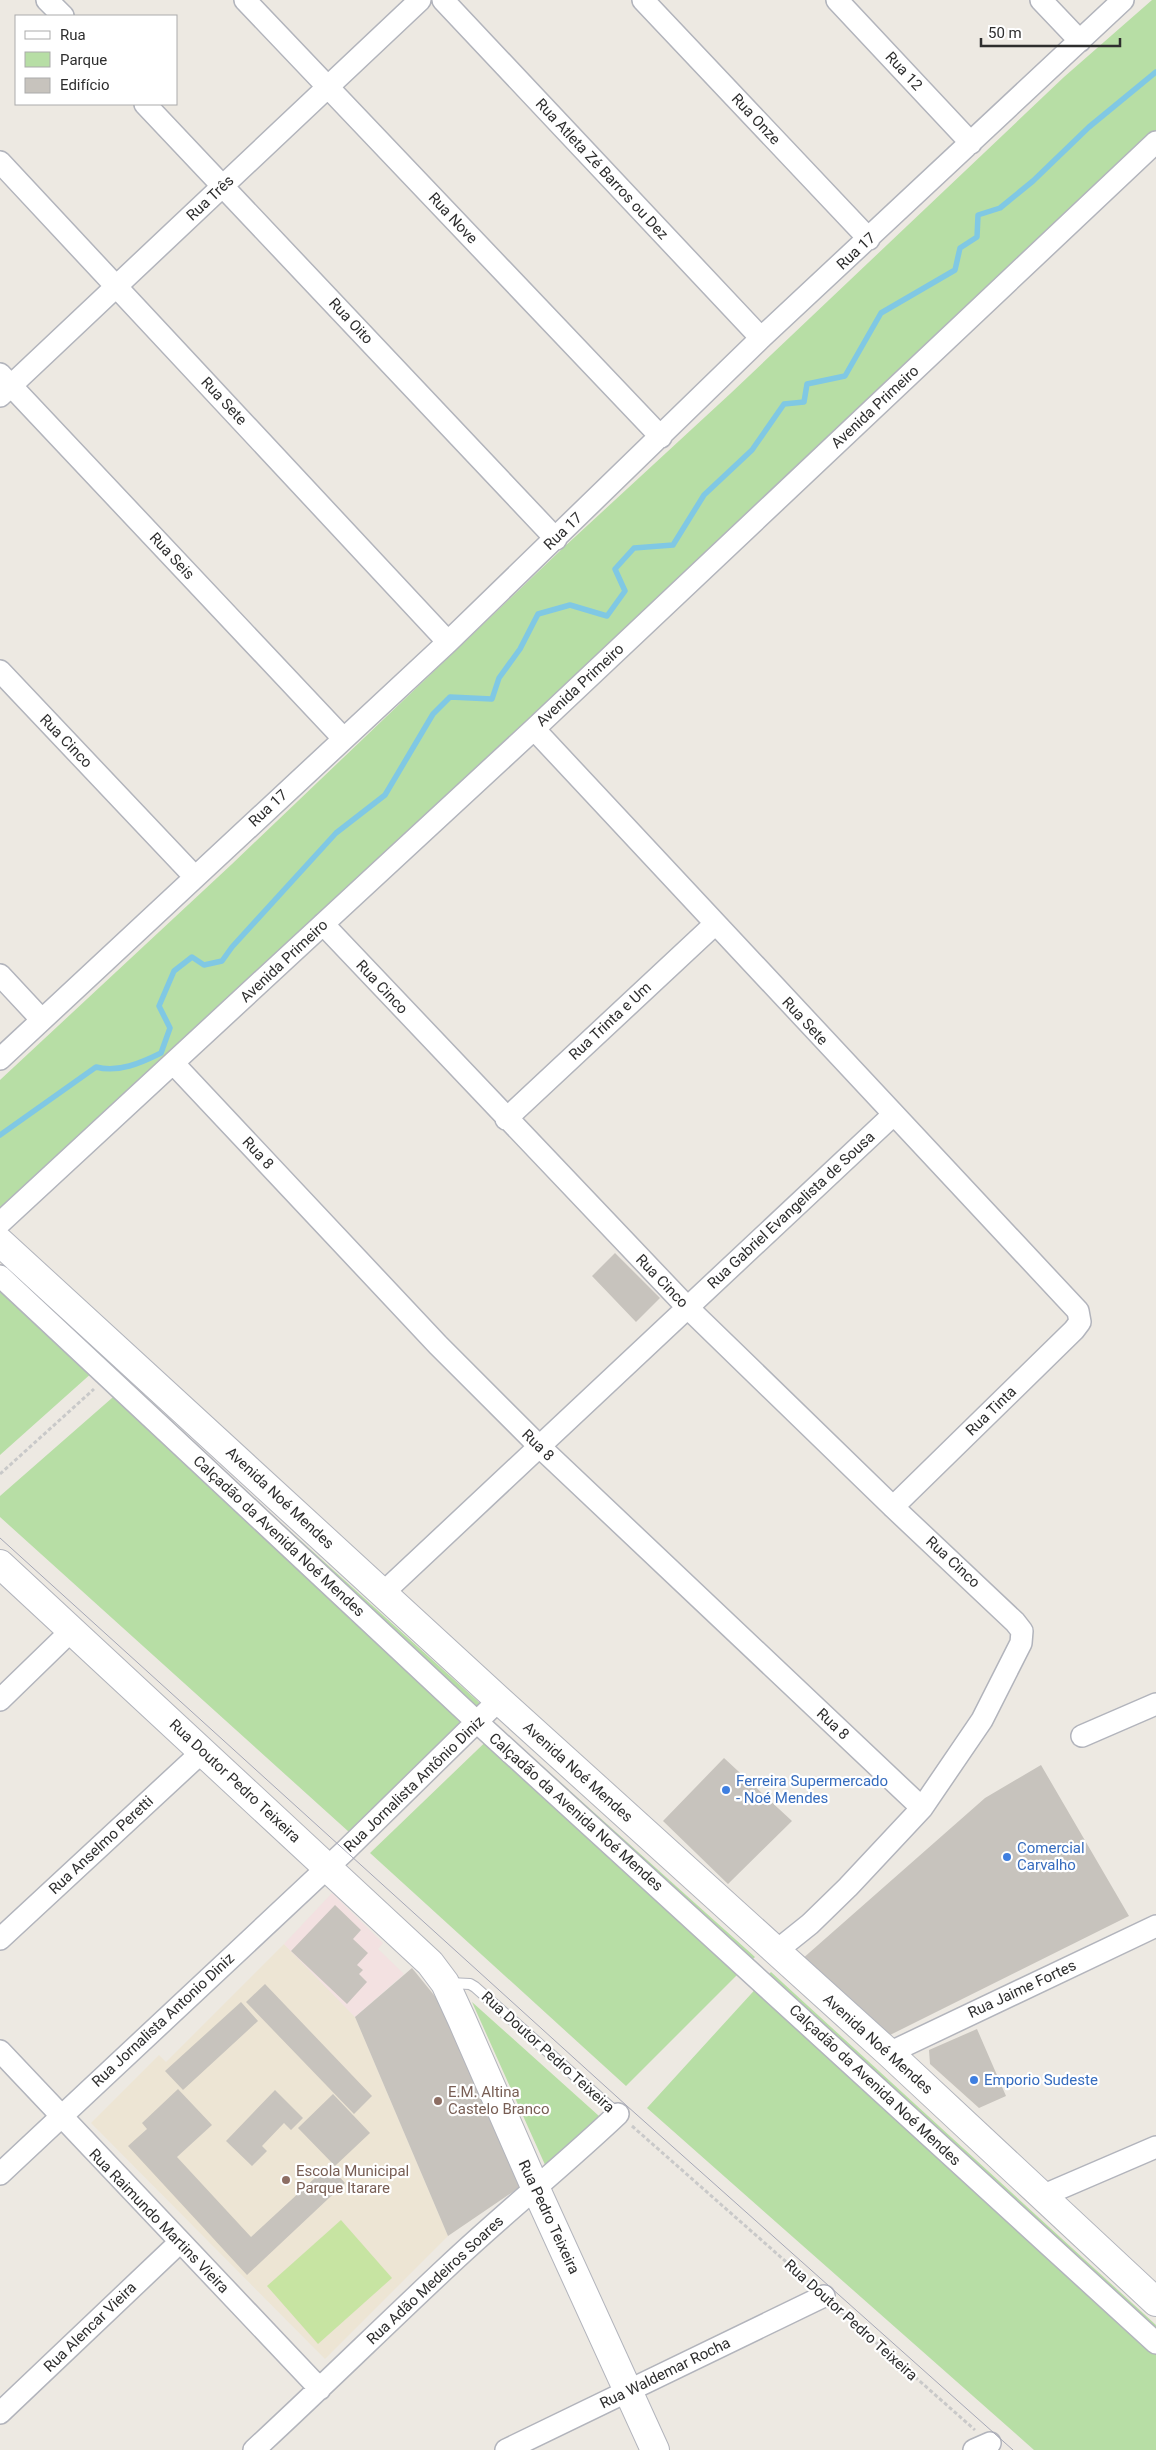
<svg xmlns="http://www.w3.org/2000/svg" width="1156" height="2450" viewBox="0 0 1156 2450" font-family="Roboto,sans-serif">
  <rect width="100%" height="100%" fill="#ede9e2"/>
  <path fill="#ede5d4" d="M 284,1944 L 355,2017 L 448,2236 L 325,2359 L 91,2123 L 159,2055 L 166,2062 Z"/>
  <path fill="#f3e1e1" d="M 332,1893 L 383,1943 L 378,1949 L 404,1974 L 355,2017 L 284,1944 Z"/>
  <path fill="#b7dea5" d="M 1152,0 L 1156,0 L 1156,130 L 927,349 L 0,1212 L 0,1080 L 232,864 L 563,548 L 731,393 L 1064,77 Z
    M 0,1268 L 103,1363 L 0,1455 Z
    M 128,1384 L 482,1705 L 349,1832 L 0,1517 L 0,1496 Z
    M 500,1728 L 755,1957 L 626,2086 L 370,1853 Z
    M 771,1972 L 1156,2325 L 1156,2450 L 1034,2450 L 647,2108 Z
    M 472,2002 L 599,2116 L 546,2167 Z"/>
  <path fill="#c7e4a2" d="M 341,2220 L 392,2278 L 318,2344 L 267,2286 Z"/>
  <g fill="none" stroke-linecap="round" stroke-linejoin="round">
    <path stroke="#80c8e4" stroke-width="5.5" d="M 0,1135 L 96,1067 C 118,1073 141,1063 161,1053 L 170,1028 L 159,1006 L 174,971 L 192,957 L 204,965 L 222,961 L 232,947 L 336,833 L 385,795 L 433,714 L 450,697 L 492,699 L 499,678 L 520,649 L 538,614 L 570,605 L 607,616 L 625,591 L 615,569 L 634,548 L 673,545 L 704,495 L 752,450 L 784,404 L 804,402 L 807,384 L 845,376 L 881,313 L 955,270 L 960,248 L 977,237 L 978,215 L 1000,208 L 1033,181 L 1089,127 L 1156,72"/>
  </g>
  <path fill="#c7c3bd" d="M 615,1253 L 660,1298 L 636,1322 L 592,1276 Z
    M 724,1758 L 792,1821 L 728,1884 L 663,1821 Z
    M 1041,1765 L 1129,1916 L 886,2037 L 801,1960 L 985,1798 Z
    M 335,1905 L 361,1930 L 353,1939 L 368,1953 L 357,1965 L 363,1970 L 359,1974 L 367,1982 L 347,2004 L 291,1951 Z
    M 412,1968 L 438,2000 L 523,2185 L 448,2236 L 355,2017 Z
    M 265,1984 L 372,2096 L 354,2114 L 246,2002 Z
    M 241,2002 L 258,2021 L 183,2090 L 165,2071 Z
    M 977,2029 L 1006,2096 L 979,2108 L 930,2064 L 929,2050 Z
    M 178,2089 L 212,2125 L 177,2157 L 251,2237 L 329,2165 L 345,2183 L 247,2275 L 128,2146 L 147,2129 L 142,2123 Z
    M 275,2090 L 303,2118 L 291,2130 L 284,2123 L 262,2146 L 267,2151 L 252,2166 L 226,2141 Z
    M 333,2094 L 370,2133 L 335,2166 L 298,2128 Z"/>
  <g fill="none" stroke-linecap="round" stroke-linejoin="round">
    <defs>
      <path id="lane" d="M 449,1983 L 470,1984 L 475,1987 L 618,2114"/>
      <path id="street" d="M 47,0 L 63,16
        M 245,0 L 661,437
        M 443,0 L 761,338
        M 643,0 L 869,239
        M 837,0 L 971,143
        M 1041,0 L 1080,41
        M 145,104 L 556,539
        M 0,162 L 448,642
        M 0,374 L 343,738
        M 0,396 L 420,0
        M 0,671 L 195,877
        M 534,729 L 1078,1311 L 1080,1322 L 1074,1330 L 893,1507
        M 323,924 L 687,1307 L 893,1507 L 1015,1622 L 1022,1631 L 1021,1643 L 982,1720 L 922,1808 L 848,1887 L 810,1924 L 775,1952
        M 0,975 L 41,1019
        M 0,1059 L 448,642 L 761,338 L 1123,0
        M 174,1064 L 438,1345 L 539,1446 L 922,1808
        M 506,1119 L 715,924
        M 0,1223 L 534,729 L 1156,142
        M 0,1276 L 477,1722 L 1156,2343
        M 383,1593 L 893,1115
        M 0,1700 L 72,1630
        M 1082,1736 L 1156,1704
        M 0,1939 L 203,1751
        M 0,2051 L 320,2389
        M 889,2053 L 1156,1926
        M 0,2174 L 345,1851 L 499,1700
        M 1042,2196 L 1156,2147
        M 0,2413 L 180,2242
        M 254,2450 C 319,2390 382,2328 446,2268 C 502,2215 562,2167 618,2114
        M 506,2450 L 824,2296
        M 974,2450 L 990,2443"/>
      <path id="secondary" d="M 0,1242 L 499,1700 L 889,2053 L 1156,2302
        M 0,1564 L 430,1963 L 445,1983 L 462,2020 L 535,2187 L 655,2450"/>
    </defs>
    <use href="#lane" stroke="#b2b4bc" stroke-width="12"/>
    <use href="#street" stroke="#b2b4bc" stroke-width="24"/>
    <use href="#secondary" stroke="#b2b4bc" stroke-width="30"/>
    <path stroke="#c9c9c9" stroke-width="3" stroke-dasharray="4 2.5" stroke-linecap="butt" d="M 0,1474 L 94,1389
      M 632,2126 L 809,2282
      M 837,2308 L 975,2430"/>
    <use href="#lane" stroke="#fff" stroke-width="10"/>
    <use href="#street" stroke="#fff" stroke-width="21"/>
    <use href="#secondary" stroke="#fff" stroke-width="28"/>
    <path stroke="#a5a7b6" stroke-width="1" d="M 0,1538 L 627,2106 L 1013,2450"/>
  </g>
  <g fill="#3f7fe0" stroke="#fff" stroke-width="2">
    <circle cx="726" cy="1790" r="5"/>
    <circle cx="1007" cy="1857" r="5"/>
    <circle cx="974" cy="2080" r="5"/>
  </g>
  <g fill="#8d6e63" stroke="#fff" stroke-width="2">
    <circle cx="438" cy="2101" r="5"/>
    <circle cx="286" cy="2180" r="5"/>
  </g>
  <g text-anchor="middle" stroke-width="4.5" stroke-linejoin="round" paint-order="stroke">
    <g font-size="15" fill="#2e2e2e" stroke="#fff">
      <text transform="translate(904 71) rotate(47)" y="5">Rua 12</text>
      <text transform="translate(756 119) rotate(47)" y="5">Rua Onze</text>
      <text transform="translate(602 169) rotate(47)" y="5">Rua Atleta Zé Barros ou Dez</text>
      <text transform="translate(210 198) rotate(-43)" y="5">Rua Três</text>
      <text transform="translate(453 218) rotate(47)" y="5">Rua Nove</text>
      <text transform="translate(856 251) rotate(-43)" y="5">Rua 17</text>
      <text transform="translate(351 321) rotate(47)" y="5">Rua Oito</text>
      <text transform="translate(224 401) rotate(47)" y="5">Rua Sete</text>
      <text transform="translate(875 407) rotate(-43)" y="5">Avenida Primeiro</text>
      <text transform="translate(563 531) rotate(-44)" y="5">Rua 17</text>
      <text transform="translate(172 556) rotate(47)" y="5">Rua Seis</text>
      <text transform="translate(580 685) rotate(-43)" y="5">Avenida Primeiro</text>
      <text transform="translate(66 741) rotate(46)" y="5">Rua Cinco</text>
      <text transform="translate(268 808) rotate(-43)" y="5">Rua 17</text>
      <text transform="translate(284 961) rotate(-43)" y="5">Avenida Primeiro</text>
      <text transform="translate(382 987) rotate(47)" y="5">Rua Cinco</text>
      <text transform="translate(610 1021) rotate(-43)" y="5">Rua Trinta e Um</text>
      <text transform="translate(805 1021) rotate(47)" y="5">Rua Sete</text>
      <text transform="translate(258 1153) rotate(47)" y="5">Rua 8</text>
      <text transform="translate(791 1210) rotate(-43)" y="5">Rua Gabriel Evangelista de Sousa</text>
      <text transform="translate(662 1281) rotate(46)" y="5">Rua Cinco</text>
      <text transform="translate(991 1411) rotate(-44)" y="5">Rua Tinta</text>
      <text transform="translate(538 1445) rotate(44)" y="5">Rua 8</text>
      <text transform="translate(280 1498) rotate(43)" y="5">Avenida Noé Mendes</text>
      <text transform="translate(279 1536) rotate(43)" y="5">Calçadão da Avenida Noé Mendes</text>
      <text transform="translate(953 1562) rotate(43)" y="5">Rua Cinco</text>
      <text transform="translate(833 1724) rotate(43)" y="5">Rua 8</text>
      <text transform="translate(578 1772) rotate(42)" y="5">Avenida Noé Mendes</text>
      <text transform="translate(235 1781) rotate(43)" y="5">Rua Doutor Pedro Teixeira</text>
      <text transform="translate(414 1784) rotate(-44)" y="5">Rua Jornalista Antônio Diniz</text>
      <text transform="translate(576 1812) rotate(42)" y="5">Calçadão da Avenida Noé Mendes</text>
      <text transform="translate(101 1845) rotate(-43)" y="5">Rua Anselmo Peretti</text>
      <text transform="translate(1022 1989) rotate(-25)" y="5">Rua Jaime Fortes</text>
      <text transform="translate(163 2020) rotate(-43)" y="5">Rua Jornalista Antonio Diniz</text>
      <text transform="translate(878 2044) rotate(42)" y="5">Avenida Noé Mendes</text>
      <text transform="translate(548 2052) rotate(42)" y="5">Rua Doutor Pedro Teixeira</text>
      <text transform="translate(875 2085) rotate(43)" y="5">Calçadão da Avenida Noé Mendes</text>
      <text transform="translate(549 2217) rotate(65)" y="5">Rua Pedro Teixeira</text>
      <text transform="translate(159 2221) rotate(46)" y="5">Rua Raimundo Martins Vieira</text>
      <text transform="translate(435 2280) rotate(-43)" y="5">Rua Adão Medeiros Soares</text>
      <text transform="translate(851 2320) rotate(42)" y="5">Rua Doutor Pedro Teixeira</text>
      <text transform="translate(90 2327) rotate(-44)" y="5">Rua Alencar Vieira</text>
      <text transform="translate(665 2373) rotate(-26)" y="5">Rua Waldemar Rocha</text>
    </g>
    <g font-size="15" fill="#366cbe" stroke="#fff" text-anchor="start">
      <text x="736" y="1786">Ferreira Supermercado<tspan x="736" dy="17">- Noé Mendes</tspan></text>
      <text x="1017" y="1853">Comercial<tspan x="1017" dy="17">Carvalho</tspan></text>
      <text x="984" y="2085">Emporio Sudeste</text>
    </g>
    <g font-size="15" fill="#785e54" stroke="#fff" text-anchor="start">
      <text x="448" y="2097">E.M. Altina<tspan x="448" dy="17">Castelo Branco</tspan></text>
      <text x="296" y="2176">Escola Municipal<tspan x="296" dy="17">Parque Itarare</tspan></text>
    </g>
  </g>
  <rect x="15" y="15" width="162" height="90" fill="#ffffff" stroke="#ababab"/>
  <rect x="25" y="31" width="25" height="8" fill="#ffffff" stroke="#ababab"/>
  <text x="60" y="40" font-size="15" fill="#2e2e2e">Rua</text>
  <rect x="25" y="52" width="25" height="15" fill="#b7dea5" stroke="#ababab"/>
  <text x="60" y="65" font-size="15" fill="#2e2e2e">Parque</text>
  <rect x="25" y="78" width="25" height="15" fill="#c7c3bd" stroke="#ababab"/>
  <text x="60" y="90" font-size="15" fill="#2e2e2e">Edifício</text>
  <path d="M981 38v8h139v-8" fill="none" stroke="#2e2e2e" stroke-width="2.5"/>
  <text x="988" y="38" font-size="15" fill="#2e2e2e" stroke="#ffffff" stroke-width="4" paint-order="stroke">50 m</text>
</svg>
